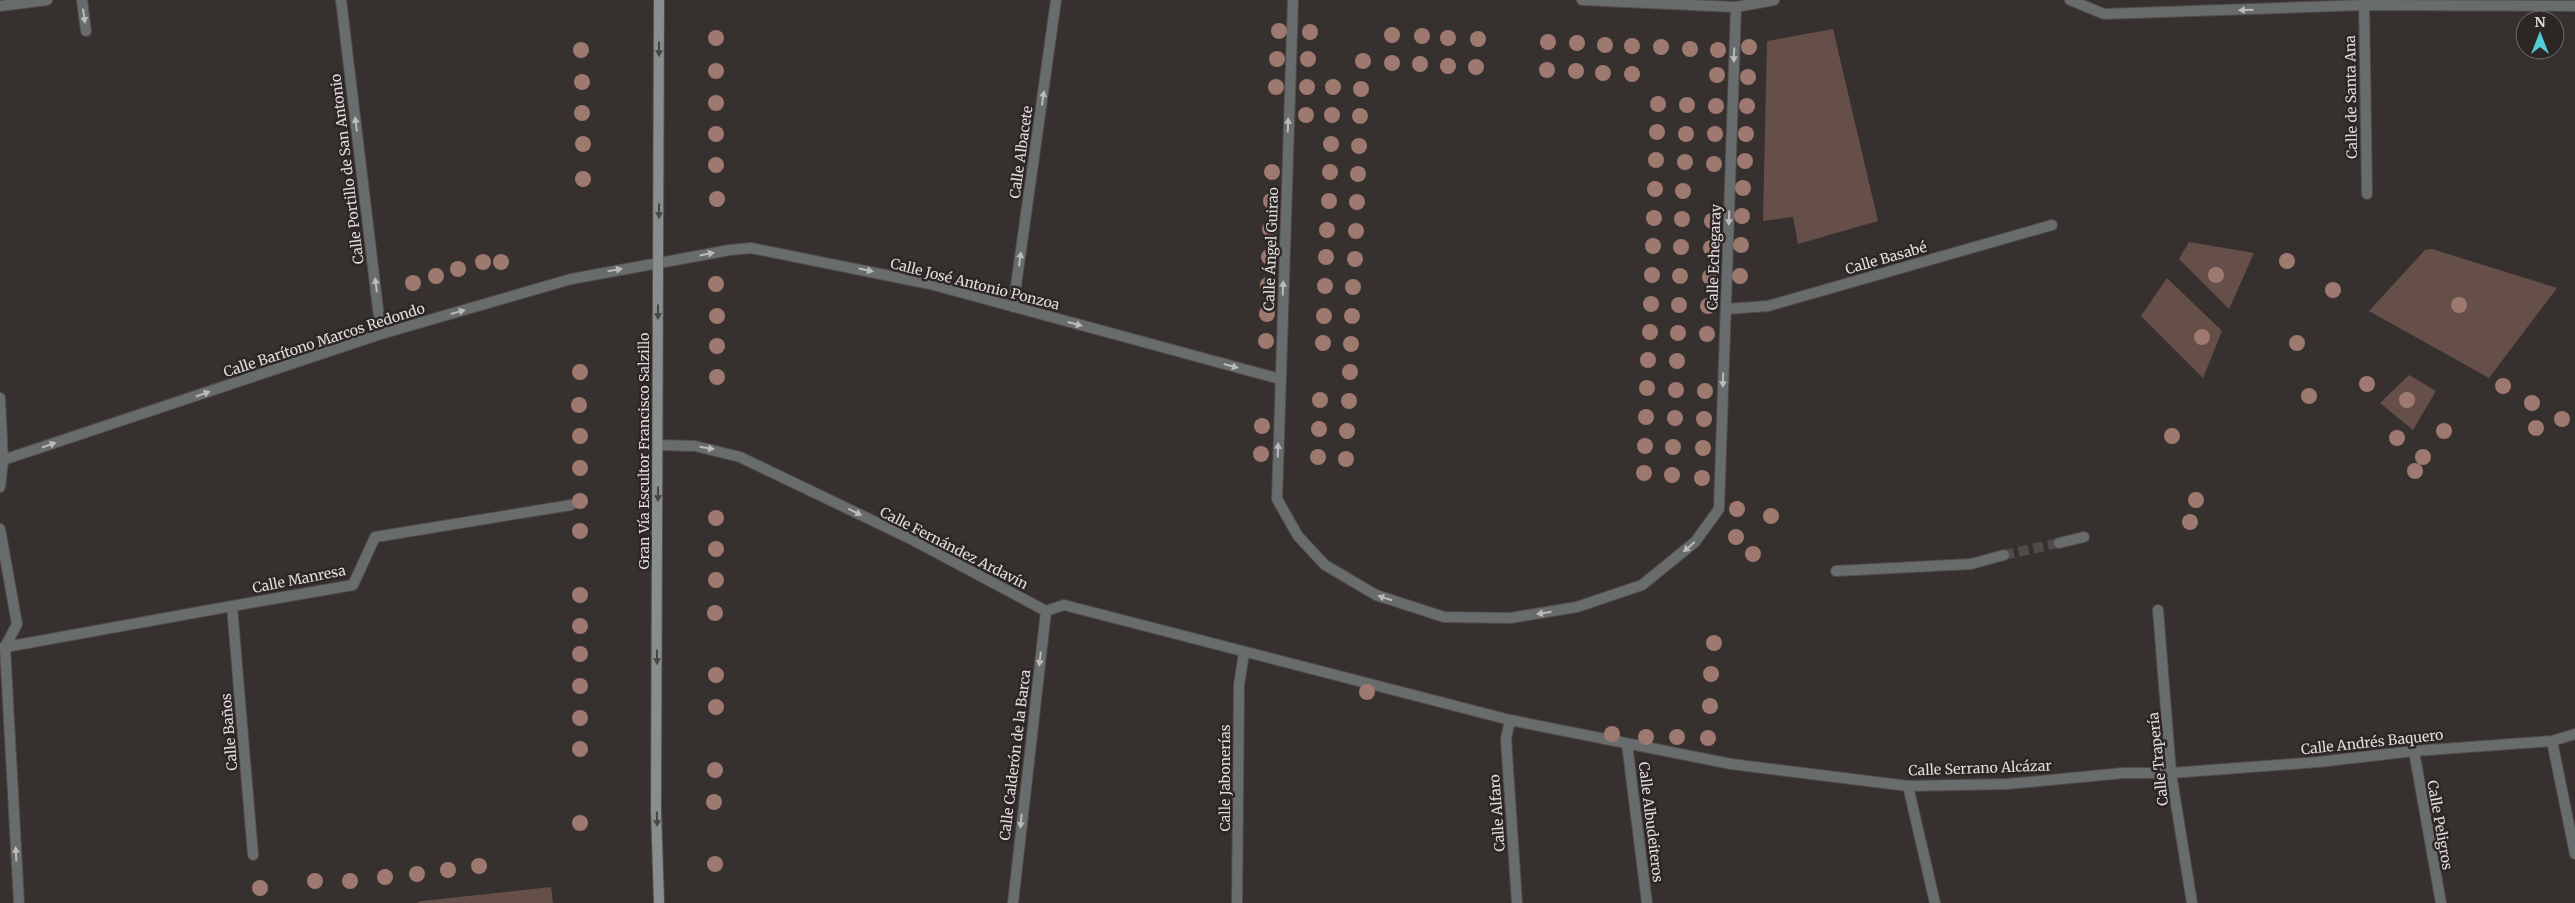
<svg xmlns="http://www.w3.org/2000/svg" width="2575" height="903" viewBox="0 0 2575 903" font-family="Merriweather,serif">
  <rect width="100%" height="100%" fill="#36302f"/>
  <path fill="#674f49" d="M 1833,29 L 1878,221 L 1798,244 L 1793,217 L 1763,221 L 1767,41 Z
    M 2189,242 L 2254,253 L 2229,309 L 2179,259 Z
    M 2432,249 L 2557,288 L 2489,378 L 2369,311 L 2425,250 Z
    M 2167,278 L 2222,331 L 2203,378 L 2141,316 Z
    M 2409,375 L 2436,391 L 2413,430 L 2380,403 Z
    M 551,887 L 553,903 L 416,903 L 422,901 Z"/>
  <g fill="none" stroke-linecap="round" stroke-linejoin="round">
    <path stroke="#504a49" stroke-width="10" stroke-dasharray="10 5" stroke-linecap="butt" d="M 2004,555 L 2059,543"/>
    <defs>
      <path id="service" d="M 82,0 L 86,31"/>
      <path id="pedestrian" d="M 2364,0 L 2367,194
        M 1726,309 L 1768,306 L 2052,225
        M 2059,543 L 2084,537
        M 1836,571 L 1971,564 L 2004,555
        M 232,606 L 353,585 L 375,537 L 571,505
        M 2158,610 L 2171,773 L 2192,903
        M 1046,611 L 1064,605 L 1510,720 L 1731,764 L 1908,786 L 2008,784 L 2123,773 L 2171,773 L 2318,762 L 2414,751 L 2552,741
        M 1510,720 L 1506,739 L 1517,903
        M 1627,744 L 1647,903
        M 2414,751 L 2441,903
        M 1908,786 L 1935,903
        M 1237,903 L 1239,685 L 1244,653"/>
      <path id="minor" d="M 341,0 L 381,334
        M 1293,0 L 1277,499 L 1298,536 L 1325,565 L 1376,595 L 1444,617 L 1510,618 L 1577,607 L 1642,585 L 1695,542 L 1719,509 L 1736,7
        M 1582,0 L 1736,7 L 1774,0
        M 2070,0 L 2104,14 L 2364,5 L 2575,6
        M 0,6 L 47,0
        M 1013,307 L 1056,0
        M 0,398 L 3,461 L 0,487
        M 658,445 L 695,446 L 740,457 L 911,539 L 1046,611 L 1013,903
        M 0,461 L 381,334 L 571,279 L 730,250 L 751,248 L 930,284 L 1280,379
        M 0,529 L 17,624 L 5,647 L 19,903
        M 0,648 L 232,606 L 253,855
        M 2575,734 L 2552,741 L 2575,854"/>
      <path id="secondary" d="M 659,0 L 656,809 L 659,903"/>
    </defs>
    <use href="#service" stroke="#514c4b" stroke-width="12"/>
    <use href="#pedestrian" stroke="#514c4b" stroke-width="12"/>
    <use href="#minor" stroke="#514c4b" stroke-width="12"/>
    <use href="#secondary" stroke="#514c4b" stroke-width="12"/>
    <use href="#service" stroke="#696c6d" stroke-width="10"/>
    <use href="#pedestrian" stroke="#696c6d" stroke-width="10"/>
    <use href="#minor" stroke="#696c6d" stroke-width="10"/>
    <use href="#secondary" stroke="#888d8d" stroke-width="10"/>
  </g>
  <g fill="#9e7970">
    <circle cx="1279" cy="31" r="8"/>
    <circle cx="1310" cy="32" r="8"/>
    <circle cx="1392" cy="35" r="8"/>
    <circle cx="1422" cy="36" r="8"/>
    <circle cx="716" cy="38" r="8"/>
    <circle cx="1448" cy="38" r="8"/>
    <circle cx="1478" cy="39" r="8"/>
    <circle cx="1548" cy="42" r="8"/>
    <circle cx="1577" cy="43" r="8"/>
    <circle cx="1605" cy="45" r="8"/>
    <circle cx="1632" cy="46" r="8"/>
    <circle cx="1661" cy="47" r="8"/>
    <circle cx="1749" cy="47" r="8"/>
    <circle cx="1690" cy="49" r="8"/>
    <circle cx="581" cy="50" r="8"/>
    <circle cx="1718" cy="50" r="8"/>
    <circle cx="1277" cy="59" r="8"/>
    <circle cx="1308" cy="59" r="8"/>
    <circle cx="1363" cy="61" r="8"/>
    <circle cx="1392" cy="63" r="8"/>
    <circle cx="1420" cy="64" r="8"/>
    <circle cx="1448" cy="66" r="8"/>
    <circle cx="1476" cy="67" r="8"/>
    <circle cx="1547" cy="70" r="8"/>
    <circle cx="716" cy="71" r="8"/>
    <circle cx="1576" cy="71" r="8"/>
    <circle cx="1603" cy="73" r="8"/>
    <circle cx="1632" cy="74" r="8"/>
    <circle cx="1717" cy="75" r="8"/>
    <circle cx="1748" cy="77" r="8"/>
    <circle cx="582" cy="82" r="8"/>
    <circle cx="1276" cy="87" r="8"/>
    <circle cx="1307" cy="87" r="8"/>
    <circle cx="1333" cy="87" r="8"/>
    <circle cx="1361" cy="89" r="8"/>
    <circle cx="716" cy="103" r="8"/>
    <circle cx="1658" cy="104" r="8"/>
    <circle cx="1687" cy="105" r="8"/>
    <circle cx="1716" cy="106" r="8"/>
    <circle cx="1747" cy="106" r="8"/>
    <circle cx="582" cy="113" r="8"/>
    <circle cx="1306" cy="115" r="8"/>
    <circle cx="1332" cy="115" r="8"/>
    <circle cx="1360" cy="116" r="8"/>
    <circle cx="1657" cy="132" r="8"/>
    <circle cx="716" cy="134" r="8"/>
    <circle cx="1686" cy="134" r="8"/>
    <circle cx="1715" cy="134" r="8"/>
    <circle cx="1746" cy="134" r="8"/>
    <circle cx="583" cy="144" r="8"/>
    <circle cx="1331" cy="144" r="8"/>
    <circle cx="1359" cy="146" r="8"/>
    <circle cx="1656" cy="160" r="8"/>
    <circle cx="1745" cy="161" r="8"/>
    <circle cx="1685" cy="162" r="8"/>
    <circle cx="1714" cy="164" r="8"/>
    <circle cx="716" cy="165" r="8"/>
    <circle cx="1272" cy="172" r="8"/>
    <circle cx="1330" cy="172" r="8"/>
    <circle cx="1358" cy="174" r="8"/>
    <circle cx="583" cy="179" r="8"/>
    <circle cx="1743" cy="188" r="8"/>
    <circle cx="1655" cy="189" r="8"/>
    <circle cx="1683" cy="191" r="8"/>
    <circle cx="717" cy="199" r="8"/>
    <circle cx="1271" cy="201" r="8"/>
    <circle cx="1329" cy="201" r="8"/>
    <circle cx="1357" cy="202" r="8"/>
    <circle cx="1742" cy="216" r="8"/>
    <circle cx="1654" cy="218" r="8"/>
    <circle cx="1682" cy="219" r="8"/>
    <circle cx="1712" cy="221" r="8"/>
    <circle cx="1270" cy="229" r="8"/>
    <circle cx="1327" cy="230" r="8"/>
    <circle cx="1356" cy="231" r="8"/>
    <circle cx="1741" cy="245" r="8"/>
    <circle cx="1653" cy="246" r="8"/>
    <circle cx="1681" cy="247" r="8"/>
    <circle cx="1711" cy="248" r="8"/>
    <circle cx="1269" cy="257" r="8"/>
    <circle cx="1326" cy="257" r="8"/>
    <circle cx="1355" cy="259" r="8"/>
    <circle cx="2287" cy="261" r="8"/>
    <circle cx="483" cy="262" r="8"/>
    <circle cx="501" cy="262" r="8"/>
    <circle cx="458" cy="269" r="8"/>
    <circle cx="1652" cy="275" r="8"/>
    <circle cx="2216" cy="275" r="8"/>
    <circle cx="436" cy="276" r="8"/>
    <circle cx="1680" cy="276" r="8"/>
    <circle cx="1740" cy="276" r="8"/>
    <circle cx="1710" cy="277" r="8"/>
    <circle cx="413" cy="283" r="8"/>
    <circle cx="716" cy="284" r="8"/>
    <circle cx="1268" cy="285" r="8"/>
    <circle cx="1325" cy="286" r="8"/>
    <circle cx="1353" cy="287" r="8"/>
    <circle cx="2333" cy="290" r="8"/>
    <circle cx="1651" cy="304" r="8"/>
    <circle cx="1679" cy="305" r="8"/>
    <circle cx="2459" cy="305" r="8"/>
    <circle cx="1708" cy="306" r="8"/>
    <circle cx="1267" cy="314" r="8"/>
    <circle cx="717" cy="316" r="8"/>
    <circle cx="1324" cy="316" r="8"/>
    <circle cx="1352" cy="316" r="8"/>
    <circle cx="1650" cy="332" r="8"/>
    <circle cx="1678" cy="333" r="8"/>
    <circle cx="1707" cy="334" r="8"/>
    <circle cx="2202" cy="337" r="8"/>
    <circle cx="1266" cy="341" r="8"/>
    <circle cx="1323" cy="343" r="8"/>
    <circle cx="2297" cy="343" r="8"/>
    <circle cx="1351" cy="344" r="8"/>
    <circle cx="717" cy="346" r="8"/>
    <circle cx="1648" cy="360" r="8"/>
    <circle cx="1677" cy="361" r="8"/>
    <circle cx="580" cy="372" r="8"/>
    <circle cx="1350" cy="372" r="8"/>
    <circle cx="717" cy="377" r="8"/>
    <circle cx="2367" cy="384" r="8"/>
    <circle cx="2503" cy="386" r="8"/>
    <circle cx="1647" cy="388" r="8"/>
    <circle cx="1676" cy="390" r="8"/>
    <circle cx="1705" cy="391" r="8"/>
    <circle cx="2309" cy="396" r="8"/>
    <circle cx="1320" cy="400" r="8"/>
    <circle cx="2407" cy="400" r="8"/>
    <circle cx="1349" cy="401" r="8"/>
    <circle cx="2532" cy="403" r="8"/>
    <circle cx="579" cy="405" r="8"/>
    <circle cx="1646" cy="417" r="8"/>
    <circle cx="1675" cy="418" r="8"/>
    <circle cx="1704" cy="419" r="8"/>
    <circle cx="2562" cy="419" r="8"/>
    <circle cx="1262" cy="426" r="8"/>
    <circle cx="2536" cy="428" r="8"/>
    <circle cx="1319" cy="429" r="8"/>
    <circle cx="1347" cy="431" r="8"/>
    <circle cx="2444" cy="431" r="8"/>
    <circle cx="580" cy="436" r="8"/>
    <circle cx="2172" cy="436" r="8"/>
    <circle cx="2397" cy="438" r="8"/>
    <circle cx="1645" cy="446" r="8"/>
    <circle cx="1673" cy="447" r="8"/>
    <circle cx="1703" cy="448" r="8"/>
    <circle cx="1261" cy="454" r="8"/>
    <circle cx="1318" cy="457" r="8"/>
    <circle cx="2423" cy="457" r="8"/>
    <circle cx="1346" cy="459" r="8"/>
    <circle cx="580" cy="468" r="8"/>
    <circle cx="2415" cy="471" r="8"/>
    <circle cx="1644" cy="473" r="8"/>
    <circle cx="1672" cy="475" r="8"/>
    <circle cx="1702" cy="478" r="8"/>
    <circle cx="2196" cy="500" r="8"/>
    <circle cx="580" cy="501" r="8"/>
    <circle cx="1737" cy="509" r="8"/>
    <circle cx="1771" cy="516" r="8"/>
    <circle cx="716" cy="518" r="8"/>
    <circle cx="2190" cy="522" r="8"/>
    <circle cx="580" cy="531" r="8"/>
    <circle cx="1736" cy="537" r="8"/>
    <circle cx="716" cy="549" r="8"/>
    <circle cx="1753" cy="554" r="8"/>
    <circle cx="716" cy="580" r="8"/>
    <circle cx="580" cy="595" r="8"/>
    <circle cx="715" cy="613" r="8"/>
    <circle cx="580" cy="626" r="8"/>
    <circle cx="1714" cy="643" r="8"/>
    <circle cx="580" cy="654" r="8"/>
    <circle cx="1711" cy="674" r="8"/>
    <circle cx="716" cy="675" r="8"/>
    <circle cx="580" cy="686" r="8"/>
    <circle cx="1367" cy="692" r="8"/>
    <circle cx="1710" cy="706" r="8"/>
    <circle cx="716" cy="707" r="8"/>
    <circle cx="580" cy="718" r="8"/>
    <circle cx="1612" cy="734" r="8"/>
    <circle cx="1646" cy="737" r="8"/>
    <circle cx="1677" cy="737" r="8"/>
    <circle cx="1708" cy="738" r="8"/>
    <circle cx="580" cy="749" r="8"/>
    <circle cx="715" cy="770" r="8"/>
    <circle cx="714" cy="802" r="8"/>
    <circle cx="580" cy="823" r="8"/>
    <circle cx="715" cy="864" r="8"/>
    <circle cx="479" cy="866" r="8"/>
    <circle cx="448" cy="870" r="8"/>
    <circle cx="417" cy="874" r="8"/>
    <circle cx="385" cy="877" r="8"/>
    <circle cx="315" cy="881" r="8"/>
    <circle cx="350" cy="881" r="8"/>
    <circle cx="260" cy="888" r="8"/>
  </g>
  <defs><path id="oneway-solid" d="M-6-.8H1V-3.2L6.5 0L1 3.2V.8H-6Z" transform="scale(1.25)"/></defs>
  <g fill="#bcbaba">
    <use href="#oneway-solid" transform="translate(2246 10) rotate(178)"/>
    <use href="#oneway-solid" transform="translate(84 16) rotate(82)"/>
    <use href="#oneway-solid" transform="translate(1734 55) rotate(92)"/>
    <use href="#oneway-solid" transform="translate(1043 98) rotate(-82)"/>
    <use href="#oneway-solid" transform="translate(356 124) rotate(-97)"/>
    <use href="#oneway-solid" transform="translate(1288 125) rotate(-88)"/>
    <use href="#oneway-solid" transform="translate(1729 218) rotate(92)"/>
    <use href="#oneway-solid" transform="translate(707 254) rotate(-11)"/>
    <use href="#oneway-solid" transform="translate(1020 259) rotate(-82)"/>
    <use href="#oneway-solid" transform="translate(615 270) rotate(-10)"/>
    <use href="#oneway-solid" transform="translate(866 270) rotate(12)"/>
    <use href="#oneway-solid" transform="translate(376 285) rotate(-97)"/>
    <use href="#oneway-solid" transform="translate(1283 288) rotate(-88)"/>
    <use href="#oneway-solid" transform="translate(458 312) rotate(-16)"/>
    <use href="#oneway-solid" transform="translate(1075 324) rotate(15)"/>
    <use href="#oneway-solid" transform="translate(1231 366) rotate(15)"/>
    <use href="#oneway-solid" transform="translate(1723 380) rotate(92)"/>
    <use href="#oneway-solid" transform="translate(203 394) rotate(-19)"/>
    <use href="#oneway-solid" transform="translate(49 445) rotate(-19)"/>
    <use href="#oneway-solid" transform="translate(707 448) rotate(9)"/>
    <use href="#oneway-solid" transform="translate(1278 450) rotate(-88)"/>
    <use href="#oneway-solid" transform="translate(855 512) rotate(26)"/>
    <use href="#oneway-solid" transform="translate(1689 547) rotate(139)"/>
    <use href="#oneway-solid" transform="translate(1385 598) rotate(-162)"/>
    <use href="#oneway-solid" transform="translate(1544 613) rotate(171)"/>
    <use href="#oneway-solid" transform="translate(1040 659) rotate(97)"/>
    <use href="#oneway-solid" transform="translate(1021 821) rotate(96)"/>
    <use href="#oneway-solid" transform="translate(16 854) rotate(-93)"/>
  </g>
  <g fill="#484644">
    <use href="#oneway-solid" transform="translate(659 49) rotate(90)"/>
    <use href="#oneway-solid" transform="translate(659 211) rotate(90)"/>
    <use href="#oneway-solid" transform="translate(658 312) rotate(90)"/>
    <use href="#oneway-solid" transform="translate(658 494) rotate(90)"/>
    <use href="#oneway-solid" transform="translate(657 657) rotate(90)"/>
    <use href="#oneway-solid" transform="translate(657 819) rotate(89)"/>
  </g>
  <g text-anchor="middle" stroke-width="5" stroke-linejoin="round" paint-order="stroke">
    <g font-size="14" fill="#e0dcdb" stroke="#2c2725">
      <text transform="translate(2351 97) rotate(-91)" y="5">Calle de Santa Ana</text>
      <text transform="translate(1021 152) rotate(-82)" y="5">Calle Albacete</text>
      <text transform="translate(347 169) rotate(-97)" y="5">Calle Portillo de San Antonio</text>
      <text transform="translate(1271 249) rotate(-88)" y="5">Calle Ángel Guirao</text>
      <text transform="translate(1714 257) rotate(-88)" y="5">Calle Echegaray</text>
      <text transform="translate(1886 258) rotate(-16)" y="5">Calle Basabé</text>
      <text transform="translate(975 284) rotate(14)" y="5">Calle José Antonio Ponzoa</text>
      <text transform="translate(324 340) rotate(-18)" y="5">Calle Barítono Marcos Redondo</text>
      <text transform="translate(644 451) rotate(-90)" y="5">Gran Vía Escultor Francisco Salzillo</text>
      <text transform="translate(954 548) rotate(27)" y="5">Calle Fernández Ardavín</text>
      <text transform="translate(299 579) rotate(-11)" y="5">Calle Manresa</text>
      <text transform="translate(229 732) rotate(-95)" y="5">Calle Baños</text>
      <text transform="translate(2372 742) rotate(-6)" y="5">Calle Andrés Baquero</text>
      <text transform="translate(1015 755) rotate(-83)" y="5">Calle Calderón de la Barca</text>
      <text transform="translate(2158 759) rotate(-96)" y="5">Calle Trapería</text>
      <text transform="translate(1980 768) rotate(-2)" y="5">Calle Serrano Alcázar</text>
      <text transform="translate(1225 778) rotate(-90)" y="5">Calle Jabonerías</text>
      <text transform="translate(1497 813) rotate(-94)" y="5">Calle Alfaro</text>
      <text transform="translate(1651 822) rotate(83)" y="5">Calle Albudeiteros</text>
      <text transform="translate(2440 825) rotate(80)" y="5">Calle Peligros</text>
    </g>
  </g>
  <g transform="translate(2540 35)"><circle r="24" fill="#2c2725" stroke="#746f6e"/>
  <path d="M0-4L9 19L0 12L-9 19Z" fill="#52ccd6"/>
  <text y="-8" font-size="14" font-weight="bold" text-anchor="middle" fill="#e0dcdb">N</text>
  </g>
</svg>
